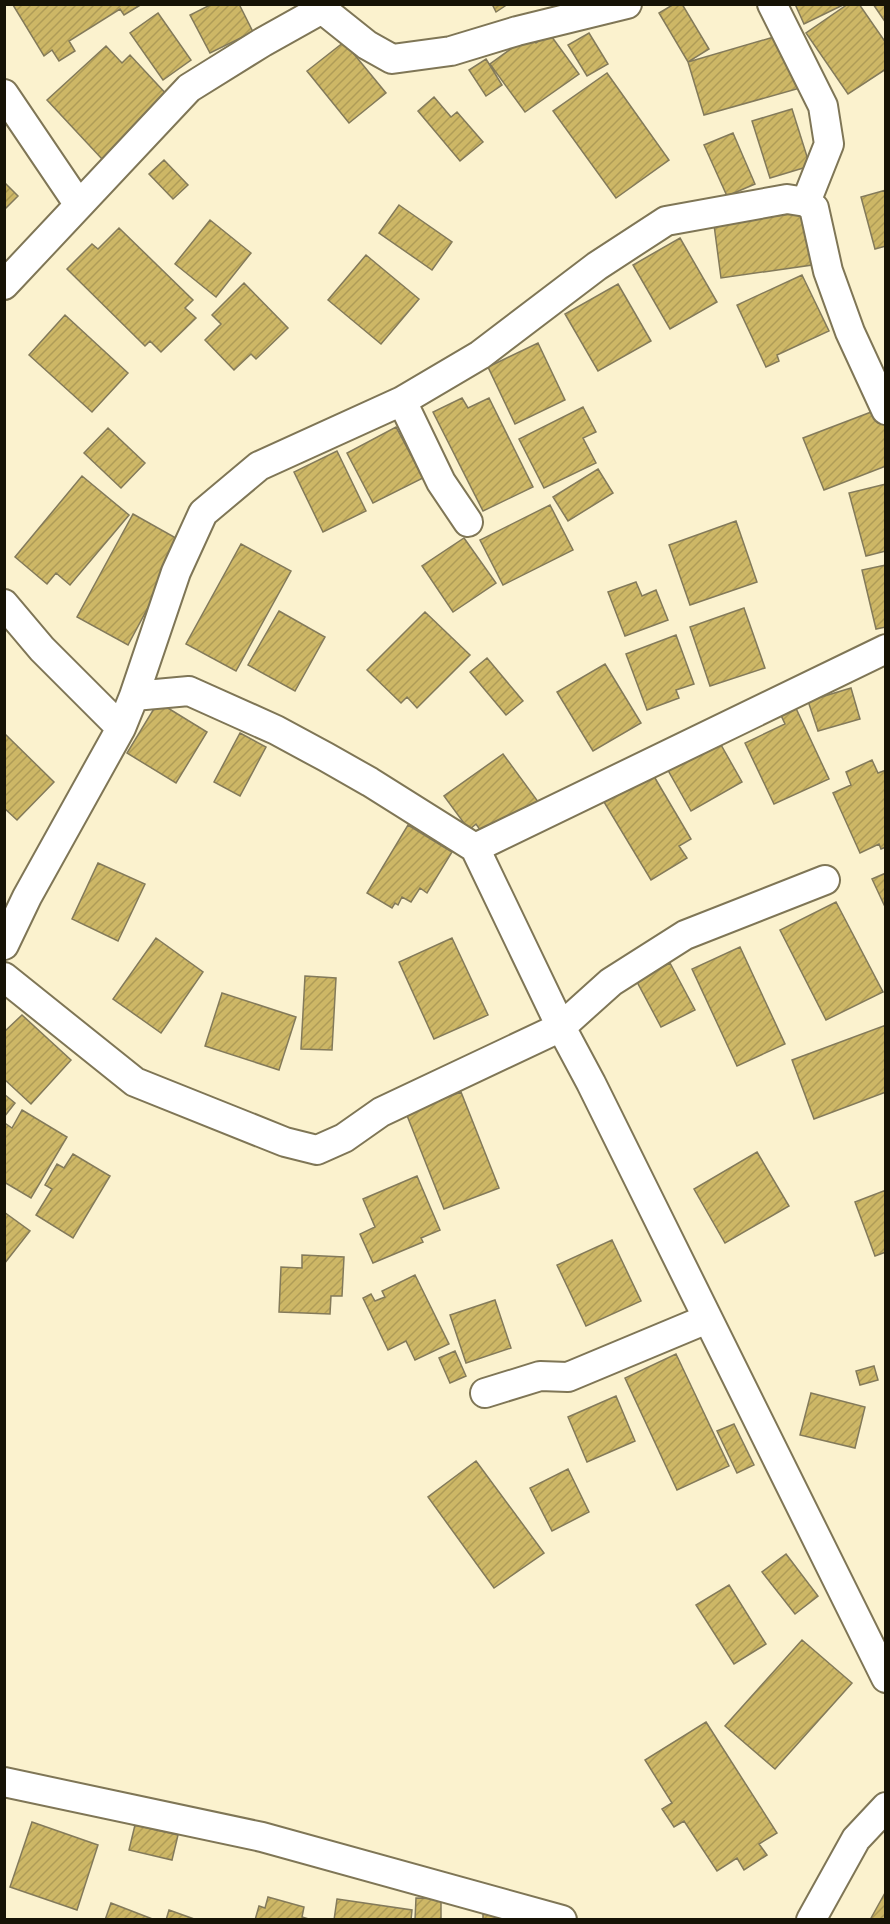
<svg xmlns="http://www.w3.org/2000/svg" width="890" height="1924" viewBox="0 0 890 1924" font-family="Georgia,serif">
  <defs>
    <pattern id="building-hatch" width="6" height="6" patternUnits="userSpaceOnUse" patternTransform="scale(1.5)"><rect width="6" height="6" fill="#cdb766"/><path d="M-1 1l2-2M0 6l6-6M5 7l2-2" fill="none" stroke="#af9c57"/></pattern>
  </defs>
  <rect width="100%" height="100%" fill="#fbf2ce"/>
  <path fill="url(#building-hatch)" stroke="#837a5a" stroke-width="1.5" d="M 142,4 L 124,15 L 120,9 L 69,41 L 75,51 L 59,61 L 52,50 L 44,56 L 13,5 Z
    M 212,4 L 239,4 L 253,32 L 210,53 L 190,15 Z
    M 492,4 L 508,4 L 496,12 Z
    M 674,4 L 682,4 L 709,49 L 688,62 L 659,13 Z
    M 795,4 L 845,4 L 804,24 Z
    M 848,4 L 859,4 L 886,43 L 886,69 L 848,94 L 806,33 Z
    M 873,4 L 886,4 L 886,23 Z
    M 158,13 L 191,60 L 163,80 L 130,33 Z
    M 549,33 L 579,74 L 525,112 L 490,64 L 530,35 L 536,43 Z
    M 589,33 L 608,64 L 587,76 L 568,45 Z
    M 784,34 L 800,88 L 704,115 L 688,62 Z
    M 344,42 L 386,93 L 349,123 L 307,71 Z
    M 106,46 L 122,63 L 130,55 L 169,97 L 102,159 L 47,100 Z
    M 486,59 L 502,85 L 486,96 L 469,70 Z
    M 607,73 L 669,160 L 616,198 L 553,111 Z
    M 434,97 L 451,117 L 457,112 L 483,142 L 460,161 L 418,111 Z
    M 792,109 L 810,166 L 770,178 L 752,121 Z
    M 733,133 L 755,184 L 727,196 L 704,145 Z
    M 164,160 L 188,185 L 173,199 L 149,174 Z
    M 4,182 L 18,196 L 4,210 Z
    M 886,190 L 886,246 L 875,249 L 861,197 Z
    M 399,205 L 452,242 L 432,270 L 379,233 Z
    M 804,212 L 812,265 L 721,278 L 714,225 Z
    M 210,220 L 251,253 L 216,297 L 175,264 Z
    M 119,228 L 193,300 L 185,308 L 196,318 L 161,352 L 150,341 L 145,346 L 67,269 L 92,244 L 98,249 Z
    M 680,238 L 717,302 L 670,329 L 633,265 Z
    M 366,255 L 419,299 L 381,344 L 328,300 Z
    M 802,275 L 829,331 L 777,355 L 779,361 L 766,367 L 737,305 Z
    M 244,283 L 288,328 L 256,359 L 251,354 L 234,370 L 205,340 L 221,324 L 212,315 Z
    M 618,284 L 651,341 L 598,371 L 565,314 Z
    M 65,315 L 128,373 L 92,412 L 29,355 Z
    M 538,343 L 565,400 L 515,424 L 488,367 Z
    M 462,398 L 468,408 L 489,398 L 533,487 L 483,511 L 433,412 Z
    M 583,407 L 596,432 L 583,438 L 596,463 L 544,488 L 519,439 Z
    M 879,409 L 886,426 L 886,466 L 824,490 L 803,438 Z
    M 396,427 L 423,478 L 373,503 L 347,453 Z
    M 108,428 L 145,463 L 121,488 L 84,453 Z
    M 337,451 L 366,511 L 323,532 L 294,472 Z
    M 598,469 L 613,493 L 568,521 L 553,497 Z
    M 82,476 L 129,515 L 70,585 L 56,573 L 47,584 L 15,557 Z
    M 886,484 L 886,551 L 866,556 L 849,493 Z
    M 550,505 L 573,550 L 503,585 L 480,540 Z
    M 133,514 L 183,542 L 128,645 L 77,617 Z
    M 736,521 L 757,582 L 690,605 L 669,545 Z
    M 464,538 L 496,583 L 453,612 L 422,566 Z
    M 241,544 L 291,571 L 236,671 L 186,644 Z
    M 886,565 L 886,627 L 876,629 L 862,570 Z
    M 636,582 L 642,596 L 656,590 L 668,620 L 625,636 L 608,592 Z
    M 744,608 L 765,668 L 710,686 L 690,627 Z
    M 279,611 L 325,637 L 295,691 L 248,665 Z
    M 425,612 L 470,655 L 417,708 L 407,697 L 401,703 L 367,670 Z
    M 676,635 L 694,684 L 676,690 L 679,698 L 647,710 L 626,654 Z
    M 487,658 L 523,701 L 506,715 L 470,672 Z
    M 605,664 L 641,723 L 593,751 L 557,692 Z
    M 851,688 L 860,719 L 818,731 L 808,701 Z
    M 158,702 L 207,732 L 176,783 L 127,753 Z
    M 794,704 L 829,779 L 774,804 L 745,743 L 785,724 L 779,711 Z
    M 4,733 L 54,782 L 17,820 L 4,808 Z
    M 240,733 L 266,747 L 240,796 L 214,782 Z
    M 716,736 L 742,782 L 691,811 L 665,765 Z
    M 503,754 L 539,803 L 487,840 L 476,824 L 469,830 L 444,796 Z
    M 872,760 L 878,773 L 886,770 L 886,847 L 881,849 L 879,844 L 860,853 L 833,793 L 851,785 L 846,772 Z
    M 652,773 L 691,839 L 679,846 L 687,858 L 651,880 L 604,802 Z
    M 408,825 L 452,852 L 427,893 L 420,888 L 411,902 L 402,897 L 398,905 L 395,903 L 392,908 L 367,893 Z
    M 98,863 L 145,884 L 118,941 L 72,919 Z
    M 886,873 L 886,909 L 872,879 Z
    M 836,902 L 883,992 L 826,1020 L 780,930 Z
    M 156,938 L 203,972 L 161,1033 L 113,999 Z
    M 452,938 L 488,1015 L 434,1039 L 399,962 Z
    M 740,947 L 785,1044 L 737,1066 L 692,969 Z
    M 670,963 L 695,1010 L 661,1027 L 636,980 Z
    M 305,976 L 336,978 L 332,1050 L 301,1049 Z
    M 222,993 L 296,1017 L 279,1070 L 205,1046 Z
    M 22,1015 L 71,1060 L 31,1104 L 4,1079 L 4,1032 Z
    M 886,1025 L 886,1092 L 814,1119 L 792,1060 Z
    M 461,1092 L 499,1188 L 444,1209 L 406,1113 Z
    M 4,1094 L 15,1103 L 4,1117 Z
    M 22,1110 L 67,1137 L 31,1198 L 4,1182 L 4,1126 L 6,1124 L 12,1128 Z
    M 757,1152 L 789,1206 L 725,1243 L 694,1189 Z
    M 73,1154 L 110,1176 L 73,1238 L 36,1215 L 52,1189 L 45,1185 L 57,1164 L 64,1168 Z
    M 417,1176 L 440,1230 L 421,1238 L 423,1242 L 373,1263 L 360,1234 L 375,1227 L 363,1199 Z
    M 886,1190 L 886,1252 L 875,1256 L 855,1202 Z
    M 4,1212 L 30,1231 L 4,1264 Z
    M 612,1240 L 641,1301 L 586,1326 L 557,1265 Z
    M 302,1255 L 344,1257 L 342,1296 L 331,1296 L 330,1314 L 279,1312 L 281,1267 L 302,1268 Z
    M 415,1275 L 449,1344 L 415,1360 L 406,1341 L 388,1350 L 363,1298 L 371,1294 L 375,1301 L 385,1297 L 382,1291 Z
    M 495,1300 L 511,1348 L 466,1363 L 450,1315 Z
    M 455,1351 L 466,1376 L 450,1383 L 439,1358 Z
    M 676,1354 L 729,1466 L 677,1490 L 625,1378 Z
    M 874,1366 L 878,1380 L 860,1385 L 856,1371 Z
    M 811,1393 L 865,1407 L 855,1448 L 800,1435 Z
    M 616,1396 L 635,1441 L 587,1462 L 568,1417 Z
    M 734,1424 L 754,1465 L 737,1473 L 717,1431 Z
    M 476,1461 L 544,1553 L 494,1588 L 428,1497 Z
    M 568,1469 L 589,1512 L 552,1531 L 530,1488 Z
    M 786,1554 L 818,1596 L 795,1614 L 762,1572 Z
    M 729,1585 L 766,1644 L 734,1664 L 696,1605 Z
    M 802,1640 L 852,1683 L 775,1769 L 725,1726 Z
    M 706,1722 L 777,1833 L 759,1844 L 767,1855 L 744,1870 L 737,1858 L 717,1871 L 684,1821 L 674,1827 L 662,1809 L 672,1803 L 645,1760 Z
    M 32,1822 L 98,1845 L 77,1910 L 10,1887 Z
    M 135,1825 L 178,1835 L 172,1860 L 129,1850 Z
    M 886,1891 L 886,1920 L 870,1920 Z
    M 268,1897 L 304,1907 L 302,1917 L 312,1920 L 255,1920 L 259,1906 L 265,1908 Z
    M 416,1898 L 441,1899 L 441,1920 L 415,1920 Z
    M 337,1899 L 412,1910 L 411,1920 L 334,1920 Z
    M 111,1903 L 155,1920 L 105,1920 Z
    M 169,1910 L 197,1920 L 166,1920 Z
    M 483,1911 L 505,1912 L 505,1920 L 483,1920 Z"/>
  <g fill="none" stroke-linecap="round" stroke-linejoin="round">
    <defs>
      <path id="minor" d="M 772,4 L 823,106 L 829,144 L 806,202
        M 4,94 L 79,205
        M 4,285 L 189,88 L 263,42 L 322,9 L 367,45 L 392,59 L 451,51 L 517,31 L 627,4
        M 402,401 L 441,482 L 468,522
        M 4,604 L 42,649 L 121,728 L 134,696 L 176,572 L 203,513 L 259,466 L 402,401 L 480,355 L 597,266 L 666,221 L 787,199 L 806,202 L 814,208 L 828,271 L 850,332 L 886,410
        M 886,649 L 475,848 L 561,1027 L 591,1083 L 886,1678
        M 134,696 L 189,691 L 276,730 L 326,757 L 370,782 L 475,848
        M 4,945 L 27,897 L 121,728
        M 4,977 L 135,1082 L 285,1142 L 317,1150 L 344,1138 L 381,1112 L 561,1027 L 611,982 L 685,935 L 825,880
        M 485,1393 L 540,1376 L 568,1377 L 707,1319
        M 4,1782 L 262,1837 L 562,1920
        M 811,1920 L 856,1839 L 886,1807"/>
    </defs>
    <use href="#minor" stroke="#7f7656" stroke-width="32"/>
    <use href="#minor" stroke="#fff" stroke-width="28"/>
  </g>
  <rect width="890" height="1924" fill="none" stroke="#161306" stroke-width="12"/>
</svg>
